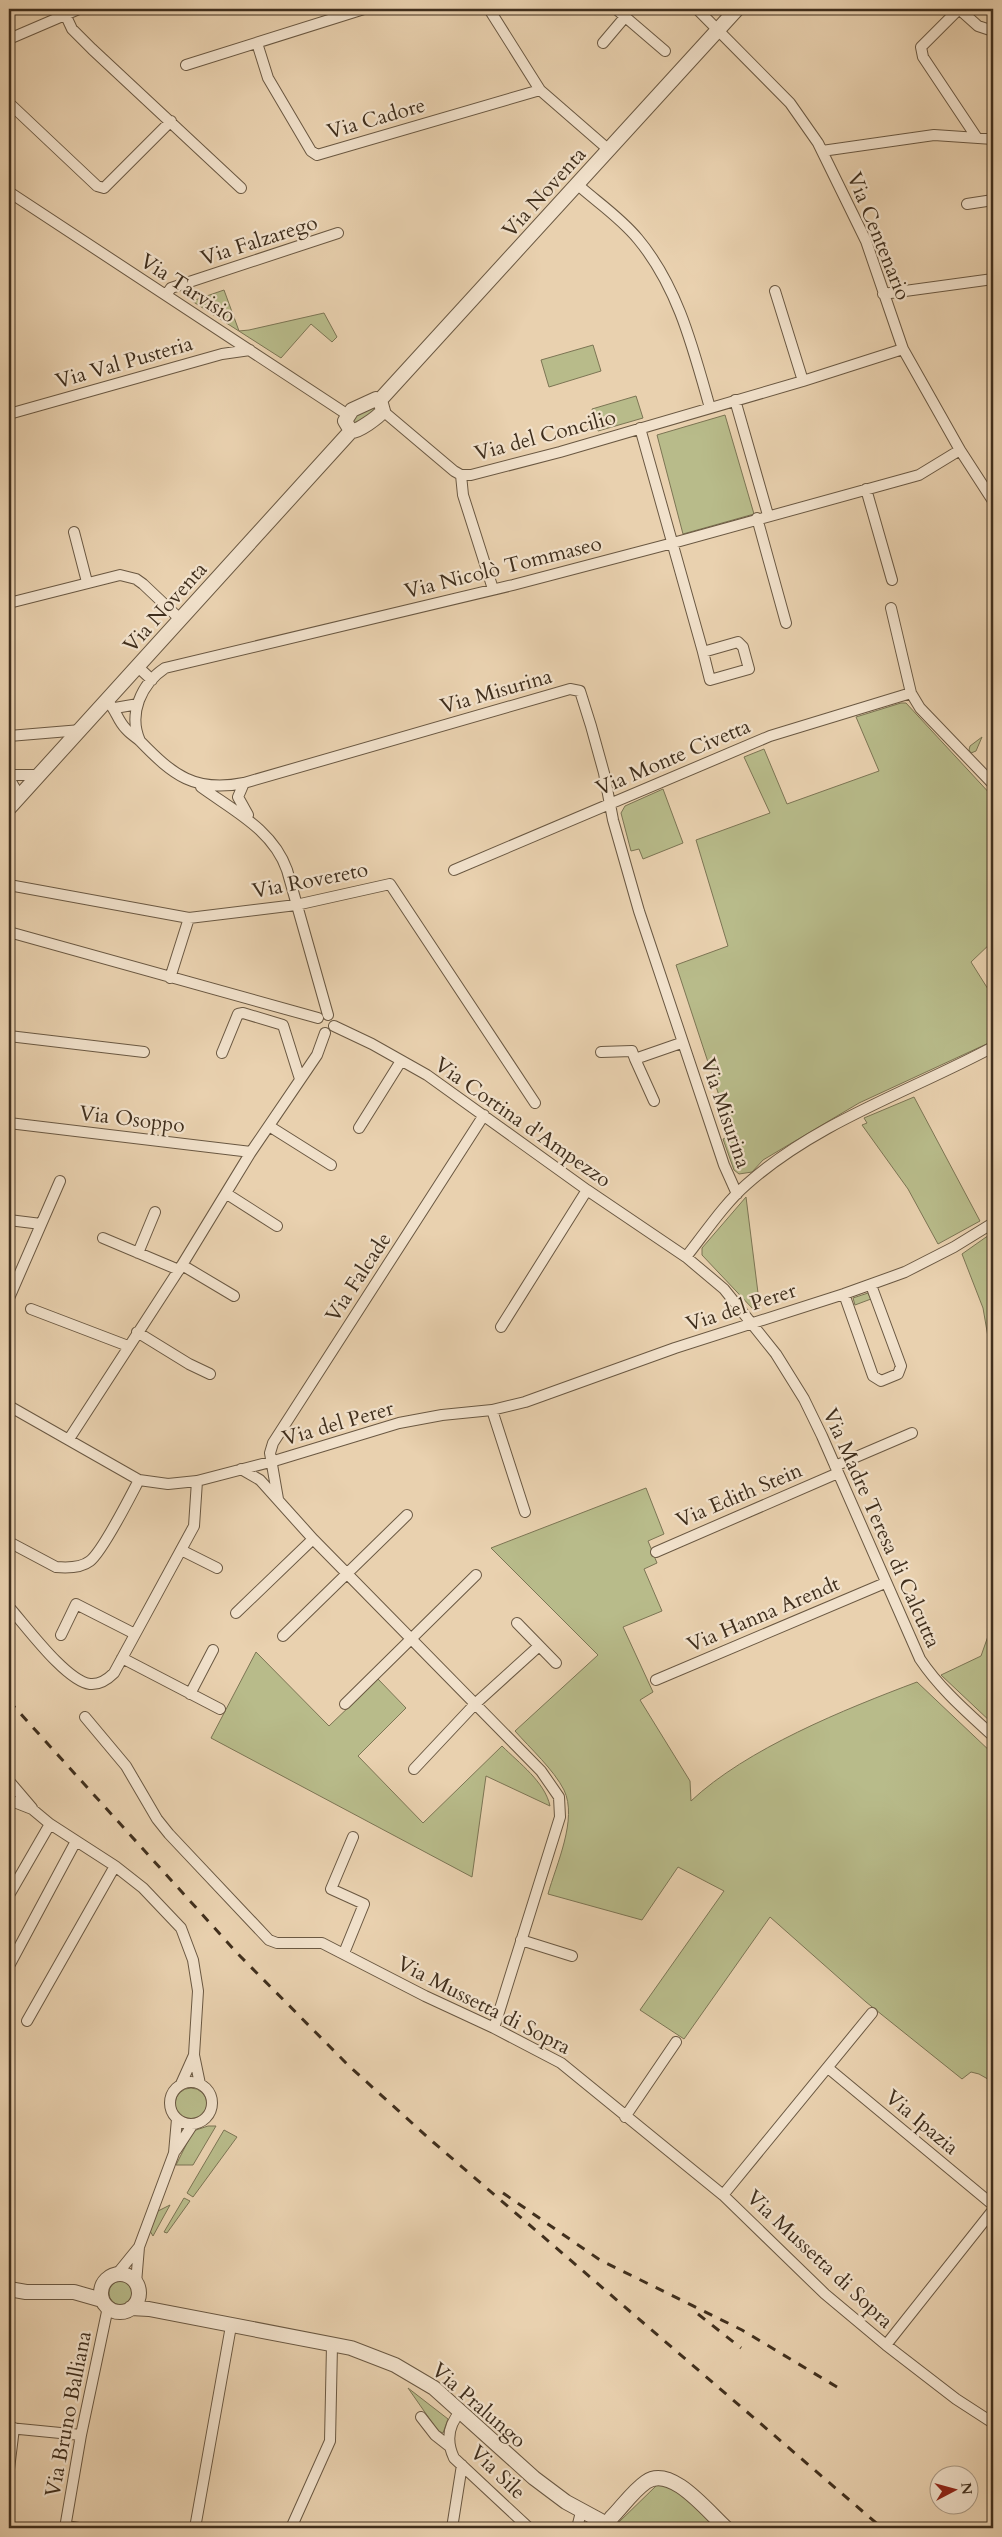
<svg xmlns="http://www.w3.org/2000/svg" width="1002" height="2537" viewBox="0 0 1002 2537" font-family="Cardo,serif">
  <rect width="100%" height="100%" fill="#e9d1af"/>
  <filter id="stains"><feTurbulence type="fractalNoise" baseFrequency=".004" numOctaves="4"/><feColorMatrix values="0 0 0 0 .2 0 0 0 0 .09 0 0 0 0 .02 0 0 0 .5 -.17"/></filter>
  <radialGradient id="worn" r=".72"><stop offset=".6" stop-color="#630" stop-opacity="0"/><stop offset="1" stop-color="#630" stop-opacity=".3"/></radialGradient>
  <path fill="#b8bb8a" stroke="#7c7554" d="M 224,290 L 239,331 L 249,330 L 324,313 L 337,337 L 332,342 L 311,324 L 281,358 L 192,301 Z
    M 593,345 L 601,371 L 549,387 L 541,360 Z
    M 636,396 L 643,418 L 598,431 L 592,409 Z
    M 372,404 L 377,409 L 358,426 L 352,422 L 353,415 Z
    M 725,415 L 754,514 L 683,534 L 657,435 Z
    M 901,703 L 906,703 L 993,797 L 993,941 L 971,962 L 993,997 L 993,1041 L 859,1103 L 763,1160 L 752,1172 L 739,1174 L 734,1170 L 723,1139 L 732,1135 L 676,965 L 728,946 L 696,840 L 770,813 L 744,757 L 764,749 L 787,804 L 879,771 L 856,717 Z
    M 982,737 L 976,751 L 971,753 L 969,750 L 970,746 Z
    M 663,789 L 683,843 L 643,859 L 639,849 L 631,851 L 621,813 L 625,806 Z
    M 914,1097 L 980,1221 L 938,1244 L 908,1189 L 862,1125 L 867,1123 L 864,1118 Z
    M 746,1197 L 759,1301 L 760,1310 L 753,1309 L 702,1255 L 702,1248 Z
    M 989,1235 L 993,1240 L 993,1431 L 988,1337 L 983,1308 L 962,1254 Z
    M 868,1293 L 871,1299 L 855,1305 L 853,1298 Z
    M 646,1488 L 664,1534 L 648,1541 L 657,1563 L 644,1569 L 662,1611 L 623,1627 L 653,1692 L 640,1700 L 690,1781 L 691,1801 C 746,1749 845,1709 917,1682 L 993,1754 L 993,2082 L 979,2074 L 971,2072 L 962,2079 L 866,2002 L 770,1917 L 684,2039 L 640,2010 L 724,1891 L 678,1867 L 642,1920 L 548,1894 C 556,1865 578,1819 564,1790 C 554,1770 530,1748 515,1731 L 598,1655 L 491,1548 Z
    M 993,1622 L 993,1724 L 941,1675 L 981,1656 Z
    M 256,1652 L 329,1726 L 378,1679 L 406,1708 L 358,1756 L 423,1823 L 502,1746 C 519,1763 545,1782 550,1806 L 486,1776 L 472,1877 L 211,1738 Z
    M175 2104a16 16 0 1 1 32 0a16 16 0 1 1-32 0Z
    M 208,2126 L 216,2126 L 193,2165 L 176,2165 L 193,2131 Z
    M 224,2130 L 237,2137 L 193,2197 L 187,2193 Z
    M 184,2198 L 190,2201 L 167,2233 L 164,2232 Z
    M 170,2205 L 153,2236 L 150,2231 L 156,2212 Z
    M109 2293a12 12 0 1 1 24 0a12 12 0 1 1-24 0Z
    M 408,2388 L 448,2419 L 443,2433 L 438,2431 Z
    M 657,2485 L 672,2486 L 717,2528 L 631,2528 L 618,2523 Z"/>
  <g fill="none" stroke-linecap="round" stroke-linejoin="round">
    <defs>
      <path id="minor" d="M 489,9 L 540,90 L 609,150
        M 616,9 L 665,51
        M 697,9 L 790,103 L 818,143 L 866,241 L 903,349 L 960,450 L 993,501
        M 65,14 L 72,29 L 92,49 L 241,188
        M 9,39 L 79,9
        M 257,43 L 268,78 L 311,151 L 317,155 L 540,90
        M 603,43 L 625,17
        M 186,65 L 364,9
        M 9,103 L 97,186 L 104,188 L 171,121
        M 977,138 L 923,57 L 921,47 L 959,9 L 978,26 L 993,31
        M 822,151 L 934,135 L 993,139
        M 578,185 C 597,202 621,218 638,239 C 678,287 693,348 710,408
        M 9,192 L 348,415
        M 967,204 L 993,200
        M 775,291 L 803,381
        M 883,294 L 993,279
        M 166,295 L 171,288 L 338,233
        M 735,400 L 768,515
        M 383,411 L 454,471 L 461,475 L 471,475 L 560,452 L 803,381 L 903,349
        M 9,414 L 222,354 L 250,350
        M 640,428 L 703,652 L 738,642 L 743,647 L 749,669 L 710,680 L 703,652
        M 461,475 L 463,495 L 493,589
        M 866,489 L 892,580
        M 757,518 L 786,623
        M 74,532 L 87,582
        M 9,603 L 120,575 L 136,579 L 143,584 L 181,620
        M 891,608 L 911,693
        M 138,667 L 152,680
        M 107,701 C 116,709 117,720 126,729 C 130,734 136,737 140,741 C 173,775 195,793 244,783 L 570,689 L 580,691 L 591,726 L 604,773 L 613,820 L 639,911 L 724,1165 L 737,1194
        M 115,708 L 138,704
        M 9,736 L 81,730
        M 140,741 C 128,714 141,684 165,668 L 513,585 L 673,543 L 919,475 L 960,450
        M 9,775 L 39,775
        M 9,778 L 20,797
        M 244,783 L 238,797 L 248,815
        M 201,787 C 234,811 273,830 287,870 L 328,1015
        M 454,870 L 770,736 L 911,693 L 920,708 L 993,784
        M 9,885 L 189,918 L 296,905 L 390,884 L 535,1103
        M 9,932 L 318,1018
        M 170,978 L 189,918
        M 334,1026 L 372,1044 L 427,1075 L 587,1190 L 686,1257 L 724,1289 L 776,1354 L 804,1399 L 822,1436 L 920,1659 C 940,1689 967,1712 993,1736
        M 9,1036 L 144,1052
        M 601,1052 L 632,1051 L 635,1059 L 681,1043
        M 222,1053 L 238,1014 L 243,1013 L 283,1025 L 300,1079
        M 635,1059 L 654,1101
        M 9,1123 L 251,1152
        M 269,1126 L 331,1165
        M 359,1128 L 401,1061
        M 227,1194 L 277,1226
        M 9,1220 L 41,1224
        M 103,1238 L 179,1270
        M 138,1253 L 155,1212
        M 686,1257 C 705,1233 724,1204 747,1184 C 818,1121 911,1091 993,1047
        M 182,1265 L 234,1296
        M 844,1294 L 873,1376 L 881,1381 L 898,1374 L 901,1366 L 871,1285
        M 9,1298 L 60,1181
        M 31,1309 L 128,1346
        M 501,1327 L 587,1190
        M 137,1332 L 189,1364 L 210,1374
        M 9,1406 L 139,1480 L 168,1484 L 197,1481 L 274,1461 L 399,1423 L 442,1415 L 492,1410 L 525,1402 L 675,1348 L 844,1294 L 905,1272 L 954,1247 L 993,1223
        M 492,1410 L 525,1512
        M 69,1439 L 182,1265 L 251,1152 L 317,1055 L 325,1033
        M 835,1466 L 912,1433
        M 241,1469 L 260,1480 L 313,1539 L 541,1771 L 559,1797 L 560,1817 L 494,2028
        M 278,1499 L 270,1453 L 273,1443 L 484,1115
        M 9,1542 L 56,1567 C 67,1568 81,1568 90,1561 C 103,1551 130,1497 139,1480
        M 181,1550 L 217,1568
        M 656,1552 L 838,1473
        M 9,1607 C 26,1626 66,1681 90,1684 C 100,1685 108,1679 114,1673 L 194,1526 L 197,1481
        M 236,1613 L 313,1539
        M 517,1623 L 556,1663
        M 61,1635 L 76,1604 L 135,1634
        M 283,1636 L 407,1515
        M 122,1658 L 220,1709
        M 656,1680 L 885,1583
        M 190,1694 L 213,1650
        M 345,1704 L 476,1575
        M 85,1717 L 126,1766 L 157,1819 L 169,1834 L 269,1940 L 277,1943 L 322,1943 L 425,1996 L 494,2028 L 561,2063 L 723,2195 L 825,2294 L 886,2345 L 956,2399 L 993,2423
        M 414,1769 L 475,1704 L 539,1646
        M 9,1781 L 32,1808
        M 9,1800 L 32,1809 L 50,1824 L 115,1866 L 143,1888 L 181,1928 L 193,1960 L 198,1991 L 194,2055 L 200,2084
        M 9,1895 L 50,1824
        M 521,1940 L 572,1956
        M 344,1953 L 364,1904 L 331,1889 L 353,1837
        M 9,1966 L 76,1841
        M 27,2021 L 115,1866
        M 828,2068 L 993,2205
        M170 2103a21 21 0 1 1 42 0a21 21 0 1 1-42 0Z
        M 181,2084 L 194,2055
        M 625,2117 L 676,2042
        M 176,2150 L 193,2124
        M 723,2195 L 872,2013
        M 117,2274 L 139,2247
        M 136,2283 L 139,2247 L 174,2153 L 177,2119
        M 886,2345 L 993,2210
        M 461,2411 C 448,2425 446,2441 454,2458 L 529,2528
        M 421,2417 L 435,2435 L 449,2446
        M 9,2428 L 81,2435
        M 9,2469 L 14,2428
        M 581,2512 L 578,2524 L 581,2528
        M 66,2526 L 79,2528
        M 65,2528 L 81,2435 L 108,2307
        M 195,2528 L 231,2326
        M 291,2528 L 330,2441 L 332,2345
        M 452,2528 L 462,2465"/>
      <path id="tertiary" d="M 376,399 L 380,400 L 383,411 C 378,417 358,432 351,431 L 345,421 L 352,410 Z
        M 380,400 L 737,9
        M 9,808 L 351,431
        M101 2293a19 19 0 1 1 38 0a19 19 0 1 1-38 0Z
        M 9,2289 L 26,2292 L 74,2292 L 102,2300
        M 131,2308 L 149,2309 L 351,2348 L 395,2365 L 434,2388 L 534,2478 L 566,2502 L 614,2528
        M 611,2518 C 622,2507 633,2491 646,2482 C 671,2464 708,2512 726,2528"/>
    </defs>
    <use href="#minor" stroke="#6a5842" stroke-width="12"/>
    <use href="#tertiary" stroke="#6a5842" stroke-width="16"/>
    <use href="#minor" stroke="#f1e1cb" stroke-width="10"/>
    <use href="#tertiary" stroke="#f1e1cb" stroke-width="14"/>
    <path stroke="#402f1d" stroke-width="3" stroke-dasharray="9 9" stroke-linecap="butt" d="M 9,1701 L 238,1954 L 349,2066 L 433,2142 L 882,2528
      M 503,2193 L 600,2260 L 742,2330 L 837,2387
      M 698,2314 L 741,2348"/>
  </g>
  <g text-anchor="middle" stroke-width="4.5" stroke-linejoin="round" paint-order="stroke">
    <g font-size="21" fill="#402f1d" stroke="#f1e1cb">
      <text transform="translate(376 118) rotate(-16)" y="7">Via Cadore</text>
      <text transform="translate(544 192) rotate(-48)" y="7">Via Noventa</text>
      <text transform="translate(879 236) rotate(68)" y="7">Via Centenario</text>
      <text transform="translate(259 240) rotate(-18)" y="7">Via Falzarego</text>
      <text transform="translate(188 288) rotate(33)" y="7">Via Tarvisio</text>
      <text transform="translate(124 362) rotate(-16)" y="7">Via Val Pusteria</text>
      <text transform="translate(545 435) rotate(-15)" y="7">Via del Concilio</text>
      <text transform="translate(503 567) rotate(-14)" y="7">Via Nicolò Tommaseo</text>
      <text transform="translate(165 607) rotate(-48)" y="7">Via Noventa</text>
      <text transform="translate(496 691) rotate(-16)" y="7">Via Misurina</text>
      <text transform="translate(673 757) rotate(-23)" y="7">Via Monte Civetta</text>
      <text transform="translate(310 880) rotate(-11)" y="7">Via Rovereto</text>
      <text transform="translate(726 1113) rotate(71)" y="7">Via Misurina</text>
      <text transform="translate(132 1119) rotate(7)" y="7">Via Osoppo</text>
      <text transform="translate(523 1122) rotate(35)" y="7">Via Cortina d'Ampezzo</text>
      <text transform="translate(358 1277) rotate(-57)" y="7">Via Falcade</text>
      <text transform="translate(741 1307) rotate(-18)" y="7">Via del Perer</text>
      <text transform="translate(338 1423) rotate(-16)" y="7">Via del Perer</text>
      <text transform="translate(739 1495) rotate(-23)" y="7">Via Edith Stein</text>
      <text transform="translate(882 1528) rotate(66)" y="7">Via Madre Teresa di Calcutta</text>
      <text transform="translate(763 1614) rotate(-23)" y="7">Via Hanna Arendt</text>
      <text transform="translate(484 2005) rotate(27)" y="7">Via Mussetta di Sopra</text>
      <text transform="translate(922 2122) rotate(40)" y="7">Via Ipazia</text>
      <text transform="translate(820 2259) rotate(43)" y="7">Via Mussetta di Sopra</text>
      <text transform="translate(479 2405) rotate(41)" y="7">Via Pralungo</text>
      <text transform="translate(68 2414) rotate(-79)" y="7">Via Bruno Balliana</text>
      <text transform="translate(498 2472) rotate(44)" y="7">Via Sile</text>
    </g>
  </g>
  <rect width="1002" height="2537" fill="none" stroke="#e9d1af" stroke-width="30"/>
  <rect x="10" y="10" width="982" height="2517" fill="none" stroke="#402f1d" stroke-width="2.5"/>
  <rect x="15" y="15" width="972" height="2507" fill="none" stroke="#402f1d"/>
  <g transform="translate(954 2490) rotate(84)"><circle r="24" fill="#f1e1cb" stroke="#aa9a85"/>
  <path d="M0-4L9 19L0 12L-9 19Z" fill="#8f2418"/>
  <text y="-8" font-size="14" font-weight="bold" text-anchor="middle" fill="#402f1d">N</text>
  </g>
  <rect width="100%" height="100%" filter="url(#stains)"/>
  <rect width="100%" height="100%" fill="url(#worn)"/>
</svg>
